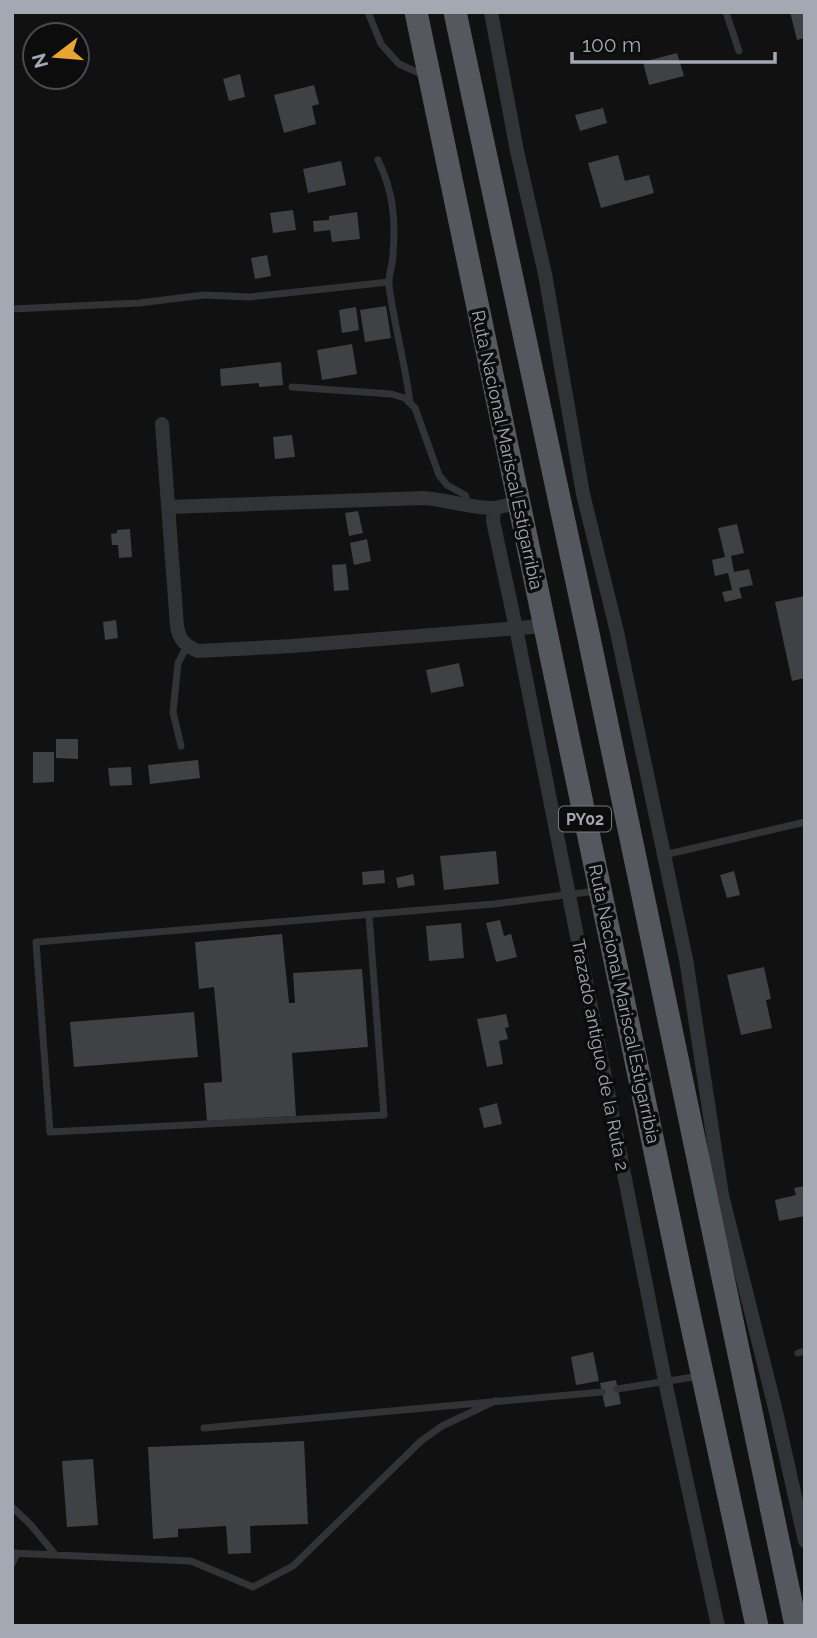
<svg xmlns="http://www.w3.org/2000/svg" width="817" height="1638" viewBox="0 0 817 1638" font-family="Raleway,sans-serif">
  <rect width="100%" height="100%" fill="#111112"/>
  <path fill="#404145" d="M 790,12 L 805,12 L 805,38 L 797,40 Z
    M 677,53 L 684,76 L 649,85 L 643,62 Z
    M 240,74 L 245,97 L 229,101 L 223,79 Z
    M 314,85 L 319,104 L 312,106 L 316,124 L 284,133 L 274,95 Z
    M 603,108 L 607,123 L 580,131 L 575,115 Z
    M 618,155 L 625,181 L 649,175 L 654,193 L 601,208 L 588,163 Z
    M 341,161 L 346,185 L 308,193 L 303,169 Z
    M 293,210 L 296,230 L 273,233 L 270,213 Z
    M 357,212 L 360,239 L 332,242 L 330,230 L 314,232 L 313,221 L 329,220 L 329,216 Z
    M 267,255 L 271,276 L 255,279 L 251,258 Z
    M 386,306 L 391,338 L 365,342 L 360,310 Z
    M 356,307 L 359,330 L 342,333 L 339,310 Z
    M 352,344 L 357,374 L 322,380 L 317,350 Z
    M 281,362 L 283,385 L 259,387 L 259,383 L 221,386 L 220,369 Z
    M 292,435 L 295,457 L 275,459 L 273,437 Z
    M 358,511 L 363,533 L 349,536 L 345,513 Z
    M 737,524 L 744,553 L 731,556 L 734,572 L 749,569 L 753,585 L 739,588 L 742,598 L 725,602 L 722,592 L 732,590 L 728,573 L 715,576 L 712,560 L 725,557 L 718,528 Z
    M 130,529 L 132,557 L 119,558 L 118,545 L 112,545 L 111,534 L 117,533 L 117,530 Z
    M 367,539 L 371,561 L 354,565 L 350,543 Z
    M 346,564 L 349,590 L 334,591 L 332,565 Z
    M 805,596 L 805,678 L 792,681 L 775,602 Z
    M 116,620 L 118,638 L 105,640 L 103,622 Z
    M 459,663 L 464,686 L 431,693 L 426,670 Z
    M 56,739 L 78,739 L 78,759 L 56,758 Z
    M 33,752 L 54,752 L 54,782 L 33,783 Z
    M 198,760 L 200,778 L 150,784 L 148,765 Z
    M 131,767 L 132,785 L 110,786 L 108,768 Z
    M 496,851 L 499,884 L 444,890 L 440,856 Z
    M 384,870 L 385,883 L 363,885 L 362,872 Z
    M 734,871 L 740,895 L 727,898 L 720,875 Z
    M 413,874 L 415,885 L 398,888 L 396,878 Z
    M 500,920 L 504,936 L 511,934 L 517,957 L 496,962 L 486,923 Z
    M 461,923 L 464,958 L 429,961 L 426,926 Z
    M 282,934 L 289,1003 L 295,1003 L 293,973 L 362,969 L 368,1047 L 292,1053 L 296,1116 L 207,1121 L 204,1083 L 222,1082 L 220,1052 L 214,987 L 199,989 L 195,942 Z
    M 764,967 L 771,999 L 766,1000 L 772,1028 L 741,1035 L 727,975 Z
    M 194,1012 L 198,1057 L 74,1067 L 70,1022 Z
    M 506,1014 L 509,1027 L 505,1028 L 508,1039 L 499,1041 L 503,1064 L 487,1067 L 477,1019 Z
    M 497,1103 L 502,1124 L 484,1128 L 479,1108 Z
    M 804,1186 L 805,1216 L 779,1221 L 775,1200 L 796,1195 L 794,1188 Z
    M 593,1352 L 599,1381 L 576,1385 L 571,1357 Z
    M 616,1380 L 621,1404 L 605,1407 L 600,1383 Z
    M 304,1441 L 308,1524 L 250,1526 L 251,1553 L 228,1554 L 226,1526 L 178,1529 L 178,1537 L 153,1539 L 148,1447 Z
    M 93,1459 L 98,1525 L 67,1527 L 62,1461 Z"/>
  <g fill="none" stroke-linecap="round" stroke-linejoin="round">
    <path stroke="#323337" stroke-width="7" d="M 368,12 L 381,44 L 399,64 L 426,76
      M 726,12 L 739,51
      M 378,160 C 393,191 396,219 393,254 C 393,264 388,275 389,286 C 394,324 405,363 410,402
      M 12,309 L 139,303 L 204,295 L 250,297 L 389,282
      M 292,387 L 391,394 L 405,398 L 415,408 L 439,475 L 447,485 L 465,495 L 469,505
      M 181,746 L 173,712 L 178,663 L 187,646
      M 664,855 L 805,822
      M 369,915 L 384,1115 L 50,1132 L 36,942 L 494,904 L 596,891
      M 798,1353 L 805,1351
      M 617,1389 L 700,1376
      M 204,1428 L 602,1392
      M 12,1507 L 30,1524 L 54,1553
      M 12,1553 L 191,1561 L 253,1587 L 293,1566 L 421,1441 L 442,1426 L 495,1401
      M 12,1564 L 17,1553"/>
    <path stroke="#323337" stroke-width="14" d="M 491,12 L 517,151 L 545,274 L 583,494 L 617,632 L 686,959 L 722,1195 L 776,1412 L 805,1541
      M 162,424 L 177,626 C 179,639 185,646 198,651 L 292,646 L 544,626
      M 518,503 L 494,508 L 493,521 L 516,628 L 665,1381 L 718,1626
      M 168,507 L 424,498 C 448,500 470,508 494,508"/>
    <path stroke="#56585f" stroke-width="23" d="M 416,12 L 683,1285 L 757,1626
      M 455,12 L 589,638 L 796,1626"/>
  </g>
  <g text-anchor="middle" stroke-width="7" stroke-linejoin="round" paint-order="stroke">
    <rect fill="#0c0c0d" stroke="#767981" stroke-width="2" x="559" y="806.5" width="52" height="25" rx="5"/>
    <g font-size="16" font-weight="bold" fill="#a3a8b3">
      <text x="585" y="825">PY02</text>
    </g>
    <g font-size="18" fill="#a3a8b3" stroke="#0c0c0d">
      <text transform="translate(507 450) rotate(78)" y="6">Ruta Nacional Mariscal Estigarribia</text>
      <text transform="translate(624 1004) rotate(78)" y="6">Ruta Nacional Mariscal Estigarribia</text>
      <text transform="translate(600 1055) rotate(79)" y="6">Trazado antiguo de la Ruta 2</text>
    </g>
  </g>
  <rect width="817" height="1638" fill="none" stroke="#a3a8b3" stroke-width="28"/>
  <g transform="translate(56 56) rotate(254)"><circle r="33" fill="#0c0c0d" stroke="#484a4f" stroke-width="2"/>
  <path d="M0-5L12 26L0 18L-12 26Z" fill="#eaa531"/>
  <text y="-10" font-size="19" font-weight="bold" text-anchor="middle" fill="#a3a8b3">N</text>
  </g>
  <path d="M572 52v10h203v-10" fill="none" stroke="#a3a8b3" stroke-width="3.5"/>
  <text x="582" y="52" font-size="21" fill="#a3a8b3" stroke="#0c0c0d" stroke-width="5" paint-order="stroke">100 m</text>
</svg>
